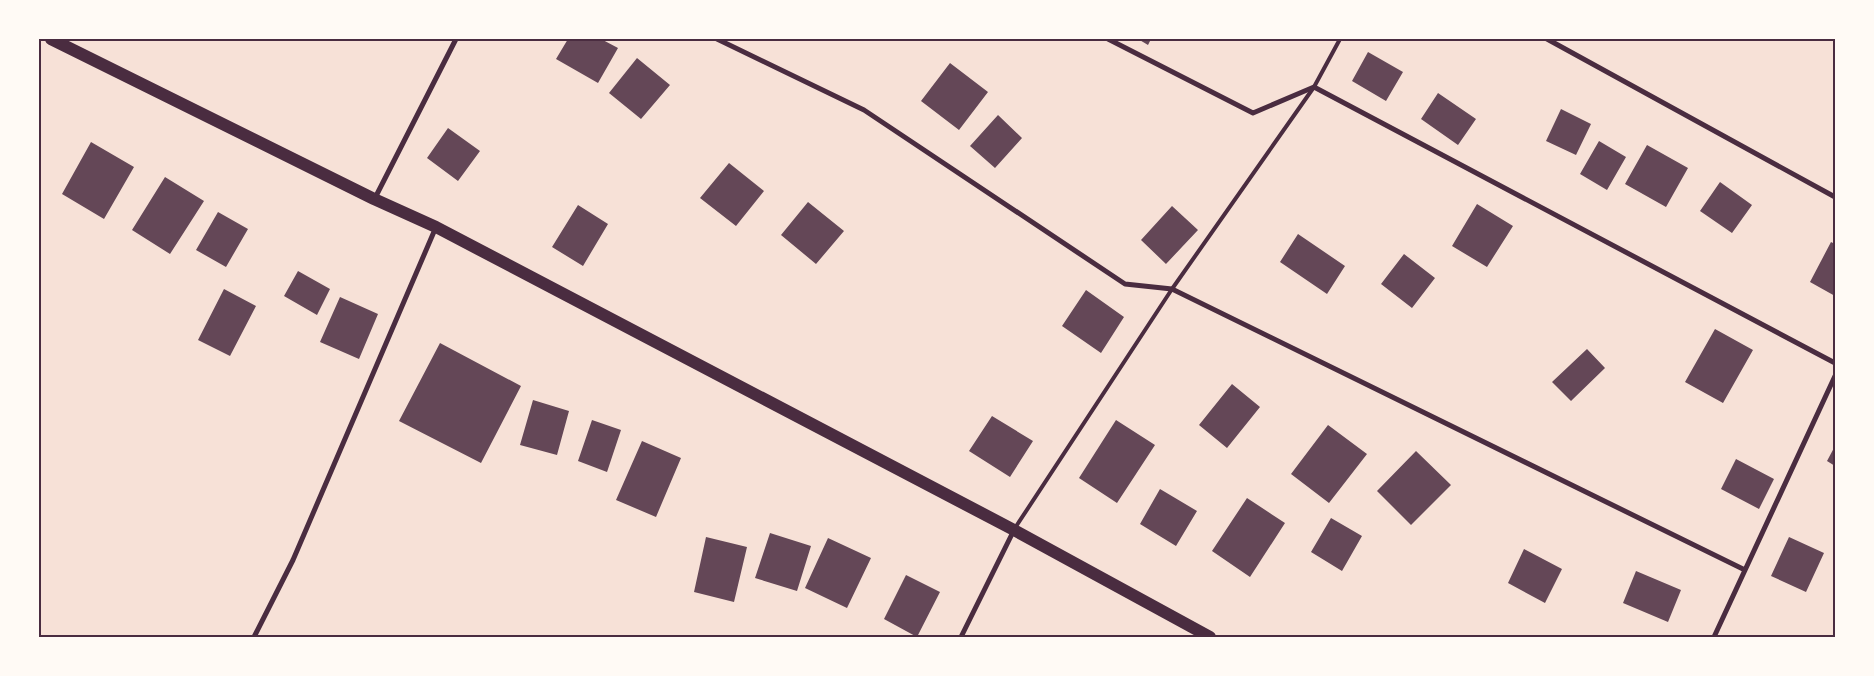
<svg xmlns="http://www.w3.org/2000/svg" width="1874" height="676" viewBox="0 0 1874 676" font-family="'DM Sans',sans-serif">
  <rect width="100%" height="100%" fill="#f7e1d7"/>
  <path fill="#644757" d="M 568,39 L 601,39 L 618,48 L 598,83 L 556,59 Z
    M 1138,39 L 1151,39 L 1148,45 Z
    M 1368,52 L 1403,72 L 1386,101 L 1352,81 Z
    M 637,58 L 670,85 L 641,119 L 609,93 Z
    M 950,63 L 988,92 L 959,130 L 921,101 Z
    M 1438,93 L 1476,119 L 1458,145 L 1421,119 Z
    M 1561,109 L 1591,124 L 1576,155 L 1546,141 Z
    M 998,115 L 1022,138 L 995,168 L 970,146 Z
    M 448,128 L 480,151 L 458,181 L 427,158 Z
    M 1599,141 L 1626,157 L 1607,190 L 1580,174 Z
    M 91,142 L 134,167 L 104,219 L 62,194 Z
    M 1647,145 L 1688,168 L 1666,207 L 1625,184 Z
    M 729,163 L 764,191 L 736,226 L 700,198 Z
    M 165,177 L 204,201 L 170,254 L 132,230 Z
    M 1720,182 L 1752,205 L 1732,233 L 1700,211 Z
    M 808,202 L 844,231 L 816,264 L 781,235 Z
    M 1477,204 L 1513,226 L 1487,267 L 1452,246 Z
    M 578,205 L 608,224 L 583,266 L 552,247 Z
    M 1172,206 L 1198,230 L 1166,264 L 1141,240 Z
    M 218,212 L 248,229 L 226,267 L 196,250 Z
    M 1298,234 L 1345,266 L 1327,294 L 1280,262 Z
    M 1831,242 L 1835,244 L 1835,296 L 1810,282 Z
    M 1404,254 L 1435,278 L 1412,308 L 1381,284 Z
    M 298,271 L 330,289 L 317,315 L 284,296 Z
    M 224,289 L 256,306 L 230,356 L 198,340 Z
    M 1086,290 L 1124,317 L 1101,353 L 1062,326 Z
    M 340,297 L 378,314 L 359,359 L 320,342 Z
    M 1715,329 L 1753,350 L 1723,403 L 1685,382 Z
    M 440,343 L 521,386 L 481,463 L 399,421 Z
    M 1587,349 L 1605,368 L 1571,401 L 1552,382 Z
    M 1232,384 L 1260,407 L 1227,448 L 1199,425 Z
    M 533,400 L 569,411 L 557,455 L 520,445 Z
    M 992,416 L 1033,441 L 1010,477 L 969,451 Z
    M 592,420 L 621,430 L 607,472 L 578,461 Z
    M 1116,420 L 1155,445 L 1117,503 L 1079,478 Z
    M 1328,425 L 1367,454 L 1329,503 L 1291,474 Z
    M 642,441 L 681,458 L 656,517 L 616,500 Z
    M 1835,446 L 1835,466 L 1827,461 Z
    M 1416,451 L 1451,485 L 1411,525 L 1377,491 Z
    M 1736,459 L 1774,479 L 1759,509 L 1721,489 Z
    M 1160,489 L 1197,511 L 1176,546 L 1140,524 Z
    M 1247,498 L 1285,523 L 1250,577 L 1212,551 Z
    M 1331,518 L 1362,536 L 1342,571 L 1311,552 Z
    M 770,533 L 811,546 L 797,591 L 755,578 Z
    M 706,537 L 747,547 L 734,602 L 694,592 Z
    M 1789,537 L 1824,553 L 1806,592 L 1771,576 Z
    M 828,538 L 871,558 L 847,608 L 805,588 Z
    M 1524,549 L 1562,569 L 1545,603 L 1508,583 Z
    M 1636,571 L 1681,590 L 1668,622 L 1623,603 Z
    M 906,575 L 940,592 L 917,637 L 884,619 Z"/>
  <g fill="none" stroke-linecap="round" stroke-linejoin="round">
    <path stroke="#4a2c40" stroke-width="4" d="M 1015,528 L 1172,289 L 1314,87 L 1340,39"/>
    <path stroke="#4a2c40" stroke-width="5" d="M 717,39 L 864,110 L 1125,284 L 1172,289 L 1745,570
      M 1108,39 L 1253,113 L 1314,87 L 1835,363
      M 1547,39 L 1835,197
      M 375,198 L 456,39
      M 254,637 L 293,560 L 436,227
      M 961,637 L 1014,530
      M 1714,637 L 1835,376"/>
    <path stroke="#4a2c40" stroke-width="12" d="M 51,39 L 374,199 L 436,227 L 1014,530 L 1210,637"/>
  </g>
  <rect width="1874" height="676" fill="none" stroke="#fffaf5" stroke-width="80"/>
  <rect x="40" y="40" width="1794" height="596" fill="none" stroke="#4a2c40" stroke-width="2"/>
</svg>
